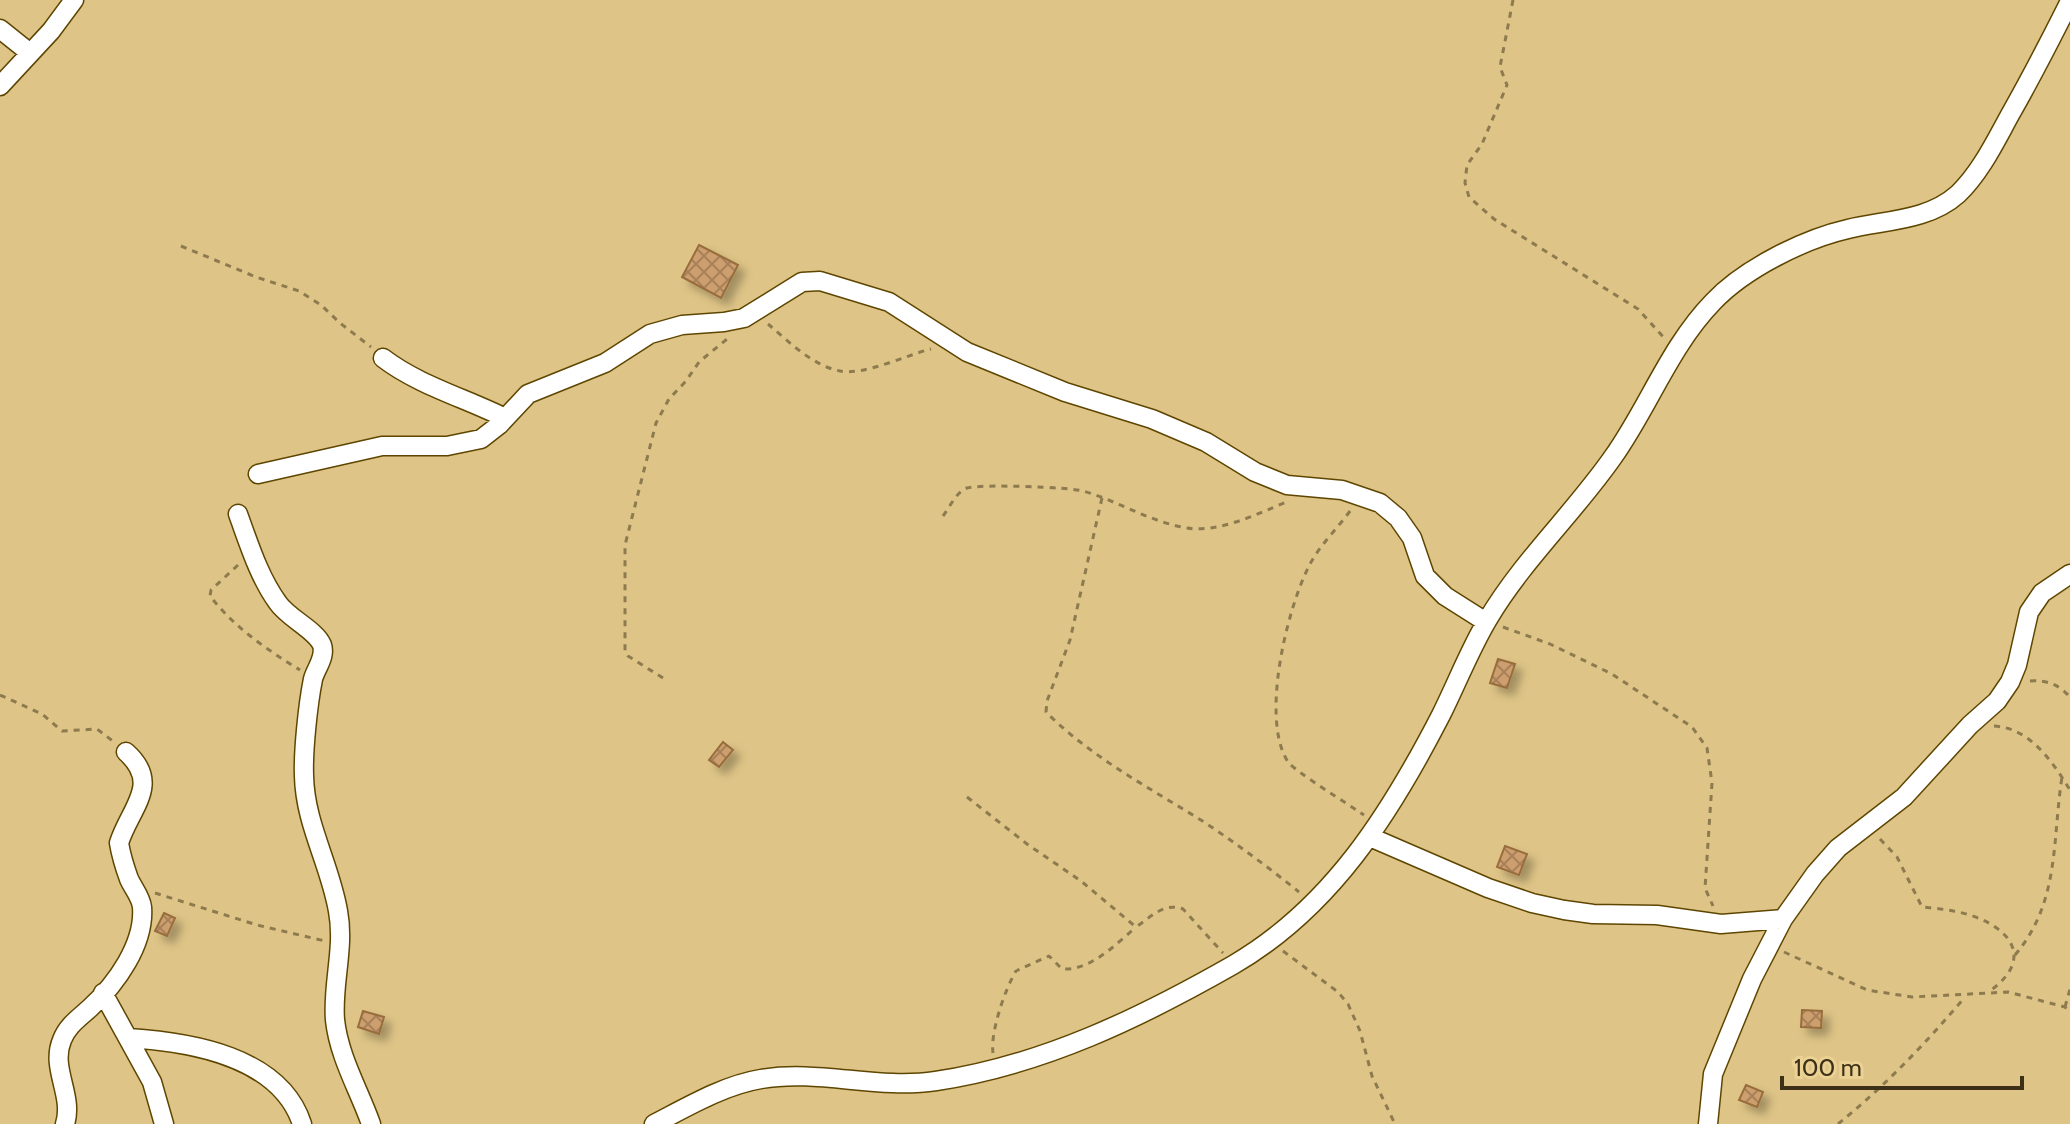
<svg xmlns="http://www.w3.org/2000/svg" width="2070" height="1124" viewBox="0 0 2070 1124" font-family="Cabin,sans-serif">
  <defs>
    <pattern id="building-cross-hatch" width="8" height="8" patternUnits="userSpaceOnUse" patternTransform="scale(2)"><rect width="8" height="8" fill="#cd9e6e"/><path d="M0 0l8 8M0 8l8-8" fill="none" stroke="#a88159"/></pattern>
    <filter id="shadow"><feDropShadow dx="7" dy="7" stdDeviation="4" flood-color="#0004"/></filter>
  </defs>
  <rect width="100%" height="100%" fill="#dec486"/>
  <path fill="url(#building-cross-hatch)" stroke="#986d3d" stroke-width="2" filter="url(#shadow)" d="M 699,245 L 738,265 L 721,298 L 682,277 Z
    M 1498,659 L 1515,664 L 1507,688 L 1490,683 Z
    M 723,742 L 733,750 L 719,767 L 709,760 Z
    M 1505,846 L 1527,854 L 1519,875 L 1497,867 Z
    M 164,913 L 175,918 L 167,936 L 155,931 Z
    M 1802,1010 L 1822,1011 L 1821,1028 L 1801,1027 Z
    M 363,1011 L 384,1017 L 379,1034 L 358,1027 Z
    M 1746,1085 L 1763,1092 L 1757,1107 L 1739,1100 Z"/>
  <g fill="none" stroke-linecap="round" stroke-linejoin="round">
    <defs>
      <path id="minor" d="M 0,29 L 30,53
        M 0,86 L 51,31 L 74,0
        M 383,358 C 418,385 465,398 505,418
        M 258,474 L 382,446 L 447,446 L 481,439 L 499,425 L 528,394 L 605,363 L 650,334 L 682,325 L 724,322 L 744,318 L 802,282 L 820,281 L 889,302 L 967,352 L 1065,392 L 1152,419 L 1206,442 L 1255,472 L 1287,485 L 1342,490 L 1380,503 L 1398,518 L 1412,538 L 1425,576 L 1445,596 L 1486,622
        M 238,514 C 249,544 259,577 278,603 C 288,618 316,630 322,645 C 326,657 316,668 313,679 C 308,704 303,751 304,776 C 305,824 330,864 338,911 C 345,948 332,984 335,1020 C 339,1057 359,1090 371,1124
        M 1370,837 L 1488,888 L 1532,903 L 1564,910 L 1593,914 L 1657,915 L 1721,924 L 1783,919
        M 103,993 L 152,1082 L 164,1124
        M 129,1038 C 190,1042 280,1056 302,1124
        M 65,1124 C 74,1095 50,1068 62,1040 C 67,1026 79,1018 90,1008 C 116,984 145,944 142,907 C 141,897 133,888 129,879 C 125,868 121,855 119,843 C 130,808 162,784 126,752
        M 654,1124 C 687,1107 724,1085 761,1079 C 819,1069 877,1090 936,1081 C 1043,1065 1140,1018 1233,965 C 1331,908 1390,814 1441,715 C 1457,683 1470,649 1488,619 C 1523,560 1574,513 1613,457 C 1648,408 1670,346 1713,302 C 1744,269 1804,239 1848,229 C 1885,220 1928,221 1958,194 C 1981,172 1996,140 2011,113 C 2032,76 2051,39 2070,1
        M 1708,1124 L 1713,1074 L 1752,979 L 1783,919 L 1815,874 L 1838,848 L 1904,797 L 1970,725 L 1997,701 L 2010,682 L 2017,665 L 2029,612 L 2042,593 L 2070,574"/>
    </defs>
    <use href="#minor" stroke="#5e4600" stroke-width="21"/>
    <path stroke="#8d7b4f" stroke-width="3" stroke-dasharray="6 6" stroke-linecap="butt" d="M 1513,0 L 1500,67 L 1507,85 L 1482,144 L 1467,165 L 1465,183 L 1469,197 L 1494,219 L 1638,309 L 1666,340
      M 181,246 L 256,277 L 299,291 L 321,305 L 340,323 L 371,347
      M 768,324 C 788,341 813,366 840,371 C 863,376 907,355 931,349
      M 1102,498 L 1070,640 L 1047,701 L 1046,712 C 1092,758 1150,788 1204,822 C 1237,844 1268,867 1299,892
      M 1350,511 C 1337,529 1319,546 1309,566 C 1287,609 1260,719 1288,762 C 1293,770 1351,806 1364,815
      M 943,516 C 950,507 956,492 967,488 C 979,484 1069,487 1083,491 C 1118,501 1150,522 1187,528 C 1218,533 1258,514 1286,502
      M 238,565 L 211,590 L 210,596 C 235,628 266,649 300,670
      M 1503,627 L 1550,644 L 1612,674 L 1692,727 L 1707,748 L 1712,783 L 1705,888 L 1713,906
      M 663,678 L 628,656 L 625,651 L 625,545 L 656,423 L 669,399 L 686,381 L 699,362 L 727,339
      M 2030,681 C 2047,680 2058,684 2070,697
      M 0,695 L 42,714 L 62,731 L 97,729 L 114,742
      M 1994,726 C 2030,728 2052,761 2070,790
      M 967,797 L 1027,844 L 1081,881 L 1136,927 C 1151,917 1164,902 1183,909 L 1223,953
      M 1880,839 L 1897,857 L 1922,907 C 1932,908 1943,909 1953,911 C 2000,919 2042,953 1990,991
      M 155,893 L 257,925 L 325,941
      M 1283,951 L 1338,992 L 1348,1004 L 1360,1031 L 1372,1076 L 1395,1124
      M 1784,952 L 1867,990 L 1912,997 L 2008,992 L 2065,1007 L 2070,1013
      M 2015,955 C 2060,902 2052,841 2062,777
      M 2065,1007 L 2070,989
      M 993,1053 C 990,1033 1005,989 1016,971 L 1049,956 L 1062,969 C 1090,971 1115,945 1135,928
      M 1838,1124 C 1885,1086 1926,1043 1965,997"/>
    <use href="#minor" stroke="#fff" stroke-width="18"/>
  </g>
  <path d="M1782 1076v12h240v-12" fill="none" stroke="#3c3118" stroke-width="4"/>
  <text x="1794" y="1076" font-size="24" fill="#3c3118" stroke="#ebd193" stroke-width="6" paint-order="stroke">100 m</text>
</svg>
